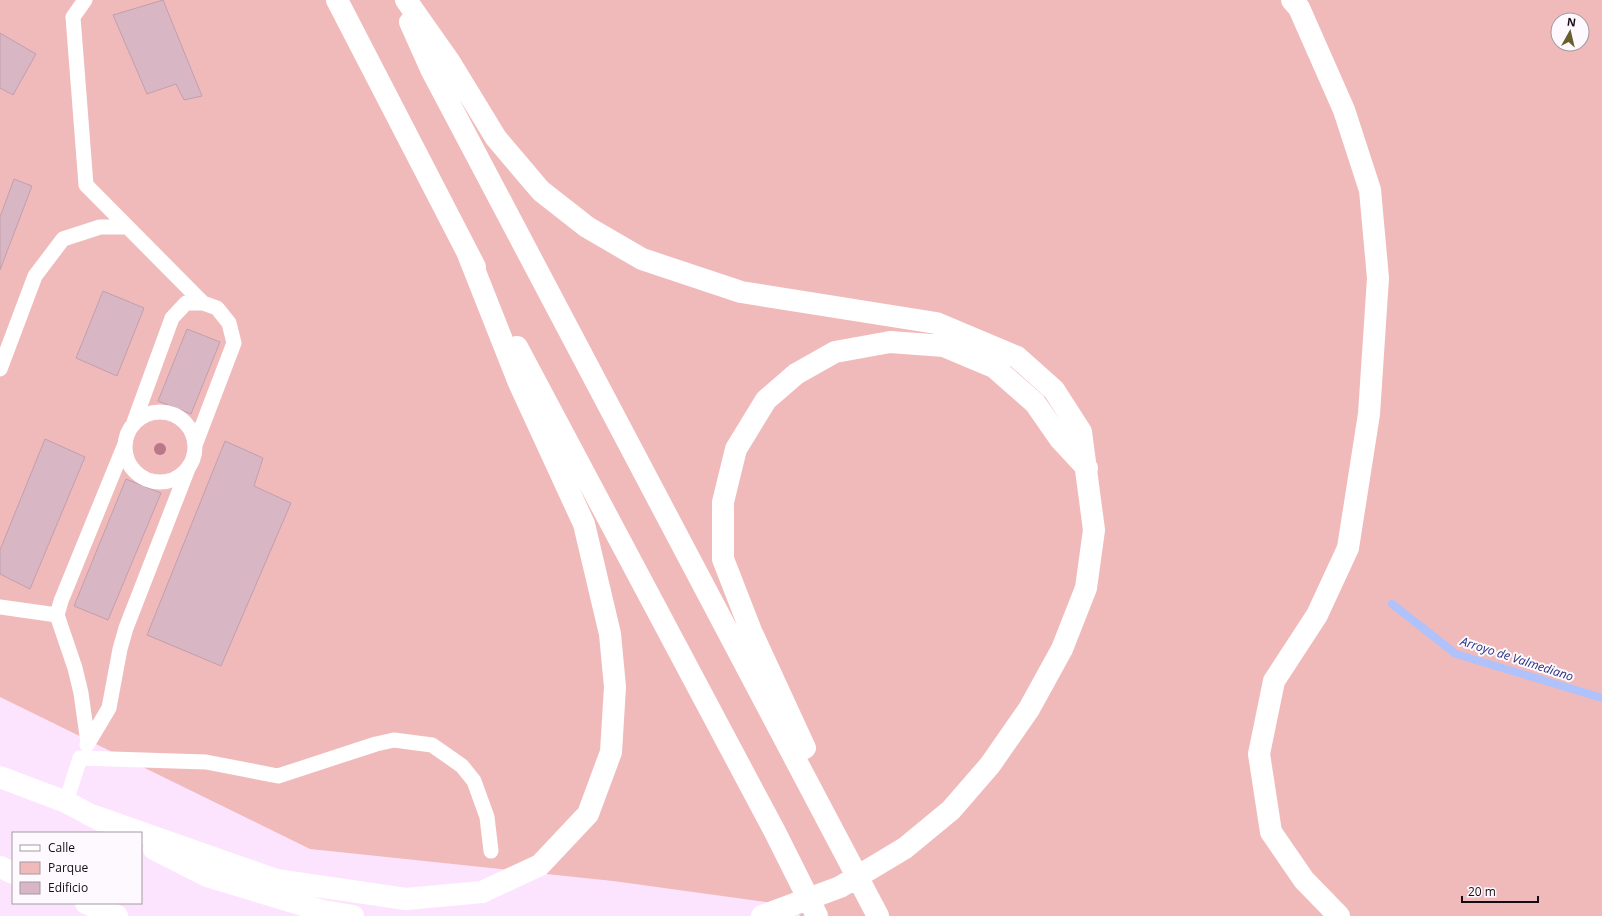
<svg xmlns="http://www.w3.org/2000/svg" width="1602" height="916" viewBox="0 0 1602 916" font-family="'Open Sans',sans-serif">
  <rect width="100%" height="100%" fill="#fde4fe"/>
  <path fill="#f1baba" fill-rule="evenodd" d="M 0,0 L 1602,0 L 1602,916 L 800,916 L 795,906 L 613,881 L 310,849 L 0,697 ZM 1558,20 L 1582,20 L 1582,44 L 1558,44 Z"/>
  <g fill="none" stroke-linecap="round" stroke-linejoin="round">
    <path stroke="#afc2fb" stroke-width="8" d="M 1392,604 L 1456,654 L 1602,698"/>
  </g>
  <path fill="#d9b6c4" stroke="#c19fad" d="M 163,0 L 202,96 L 184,100 L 176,84 L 147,94 L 113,15 Z
    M 0,33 L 36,54 L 13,95 L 0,88 Z
    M 14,179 L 32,186 L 0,270 L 0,217 Z
    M 103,291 L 144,308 L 117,376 L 76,358 Z
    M 187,329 L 220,342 L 191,414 L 158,401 Z
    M 45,439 L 85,457 L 30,589 L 0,574 L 0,550 Z
    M 225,441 L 263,458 L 254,486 L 291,503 L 221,666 L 147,635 Z
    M 126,479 L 161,493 L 108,620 L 74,606 Z"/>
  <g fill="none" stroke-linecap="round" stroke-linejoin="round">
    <path stroke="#fff" stroke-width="15" d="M 85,0 L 73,17 L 86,185 L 203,303
      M 0,369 L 35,276 L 63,239 L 100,227 L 127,227
      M125 447a35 35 0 1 1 70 0a35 35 0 1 1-70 0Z
      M 134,422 L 172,318 L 186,303 L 203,303 L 217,308 L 229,323 L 234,343 L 195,445
      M 0,607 L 57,615
      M 88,743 L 81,693 L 75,668 L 57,615 L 61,601 L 125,444
      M 87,745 L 109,708 L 120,649 L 126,628 L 189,466
      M 66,802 L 80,758 L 206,762 L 278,776 L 376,744 L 394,740 L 432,745 L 462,766 L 474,781 L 487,817 L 491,851"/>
    <path stroke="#fff" stroke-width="22" d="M 1292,0 L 1299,8 L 1344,110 L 1370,190 L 1378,278 L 1369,414 L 1348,548 L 1317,615 L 1274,681 L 1259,754 L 1271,832 L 1304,880 L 1339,916"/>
    <path stroke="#fff" stroke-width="22" d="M 337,0 L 475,267
      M 406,0 L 449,61 L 496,138 L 541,191 L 587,227 L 642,259 L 741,292 L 936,323 L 1017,357 L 1054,390 L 1081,432 L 1094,530 L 1086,588 L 1062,649 L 1029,709 L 990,765 L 951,810 L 905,848 L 840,887 L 762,916
      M 410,22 L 431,69 L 878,916
      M 517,347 L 775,832 L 817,916
      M 805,748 L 751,631 L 723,559 L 723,502 L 736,449 L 766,400 L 796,374 L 835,352 L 890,342 L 944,346 L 994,367 L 1035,403 L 1060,439 L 1087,468
      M 0,777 L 66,802 L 100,820
      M 88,814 L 276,880 L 406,899 L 482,892 L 540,865 L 588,814 L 611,752 L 615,687 L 610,634 L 584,524 L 519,383 L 468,254
      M 154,849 L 207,876 L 323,911 L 353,916
      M 0,867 L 13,873
      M 86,903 L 117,916"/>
  </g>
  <circle fill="#b97789" cx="160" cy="449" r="6"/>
  <g text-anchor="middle" stroke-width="4" stroke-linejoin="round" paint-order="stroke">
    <g font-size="12" font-style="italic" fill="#243281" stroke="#fef9fe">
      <text transform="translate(1517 659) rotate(18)" y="4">Arroyo de Valmediano</text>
    </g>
  </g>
  <rect x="12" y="832" width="130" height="72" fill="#fef9fe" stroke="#a19ba1"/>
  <rect x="20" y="845" width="20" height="6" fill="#ffffff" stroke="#a19ba1"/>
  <text x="48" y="852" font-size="12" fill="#150d15">Calle</text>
  <rect x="20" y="862" width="20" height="12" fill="#f1baba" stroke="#a19ba1"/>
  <text x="48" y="872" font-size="12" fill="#150d15">Parque</text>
  <rect x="20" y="882" width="20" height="12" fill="#d9b6c4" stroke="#a19ba1"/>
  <text x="48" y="892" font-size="12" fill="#150d15">Edificio</text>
  <g transform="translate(1570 32) rotate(8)"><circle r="19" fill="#fef9fe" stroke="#a19ba1"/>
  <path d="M0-3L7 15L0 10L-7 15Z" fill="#675f2c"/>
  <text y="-6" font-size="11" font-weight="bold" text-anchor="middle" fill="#150d15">N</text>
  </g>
  <path d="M1462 896v6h76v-6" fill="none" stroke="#150d15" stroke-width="2"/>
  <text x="1468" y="896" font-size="12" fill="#150d15" stroke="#fef9fe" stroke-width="3" paint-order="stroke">20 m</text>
</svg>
